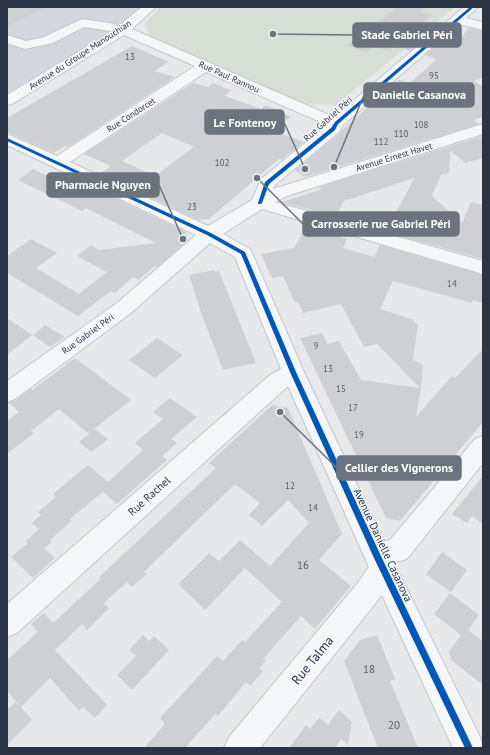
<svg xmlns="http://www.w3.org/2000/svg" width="490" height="755" viewBox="0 0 490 755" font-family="'PT Sans',sans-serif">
  <rect width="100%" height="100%" fill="#e6e8ea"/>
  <path fill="#d4d7dd" d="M 7,7 L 143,7 L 102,42 L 7,102 Z"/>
  <path fill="#d6ded6" d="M 160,7 L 455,7 L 336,105 L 305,104 L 150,36 L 145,24 Z"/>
  <path fill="#ced0d3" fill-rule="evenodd" d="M 7,7 L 47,7 L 7,27 Z
    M 398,7 L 426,7 L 420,12 L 432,15 L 419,26 L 433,31 L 410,51 L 394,46 L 388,51 L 375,47 L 366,52 L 346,46 Z
    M 469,28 L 483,31 L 483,77 L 474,81 L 483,87 L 483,117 L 473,120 L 479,124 L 305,177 L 295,170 L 340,133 L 343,129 L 399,80 L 410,83 L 437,59 L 425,55 L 448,36 L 459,40 Z
    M 132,46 L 169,62 L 154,71 L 175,77 L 68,147 L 65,146 L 54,153 L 7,132 L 7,118 Z
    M 193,83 L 208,87 L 213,83 L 231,90 L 225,96 L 261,109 L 266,105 L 291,117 L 271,130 L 304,142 L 281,160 L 279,159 L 209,219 L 199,220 L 100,174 L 111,166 L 84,154 ZM 162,133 L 194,147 L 155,176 L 122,161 Z
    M 483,136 L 483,158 L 466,163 L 450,151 L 449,173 L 441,175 L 432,196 L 462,223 L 471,202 L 483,205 L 483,259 L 386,232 L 414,178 L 344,201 L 335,217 L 282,202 L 322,189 L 319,187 Z
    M 33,169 L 77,190 L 85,184 L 186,232 L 188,239 L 190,239 L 157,267 L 155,266 L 138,280 L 133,277 L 115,293 L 111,291 L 78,316 L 7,273 L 7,256 L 31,239 L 57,253 L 36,268 L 79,294 L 107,272 L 77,256 L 91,245 L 99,250 L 156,243 L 86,208 L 82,211 L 18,180 Z
    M 308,224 L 327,230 L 325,233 L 347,239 L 343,248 L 374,257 L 380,245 L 483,275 L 483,303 L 473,300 L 472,303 L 393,281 L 380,309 L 414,320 L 414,322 L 418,324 L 413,360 L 423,365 L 421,388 L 416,417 L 452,376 L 455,378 L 483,349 L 483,422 L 400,521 L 386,518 L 300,338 L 322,333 L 327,344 L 339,341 L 361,380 L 420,388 L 377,344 L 364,347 L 341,304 L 303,313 L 298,302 L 295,303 L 283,276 L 272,278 L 261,254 L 294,248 Z
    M 215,270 L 215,272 L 219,271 L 256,363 L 223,370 L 203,318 L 189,275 Z
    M 7,318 L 32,335 L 7,355 Z
    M 45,325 L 65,337 L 50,347 L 33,335 Z
    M 157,338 L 183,355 L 155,378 L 129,360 Z
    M 75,358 L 131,400 L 89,433 L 95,429 L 108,439 L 91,452 L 79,442 L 89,434 L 59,409 L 31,431 L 34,433 L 7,454 L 7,421 L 19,412 L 9,403 L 16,400 L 31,389 L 32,390 Z
    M 170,398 L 197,417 L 171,439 L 177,443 L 162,456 L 167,460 L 117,504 L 103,492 L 70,519 L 72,521 L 50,540 L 52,542 L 44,548 L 55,558 L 33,578 L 11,557 L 28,543 L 26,541 L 39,529 L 32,523 L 41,515 L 38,512 L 56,497 L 53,494 L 88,465 L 108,482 L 143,450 L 135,443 L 163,419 L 153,412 Z
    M 272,405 L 288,408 L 342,534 L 319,560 L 351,586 L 315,629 L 301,616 L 264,658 L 266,660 L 259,668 L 263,671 L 250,686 L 246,682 L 218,716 L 216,713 L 185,748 L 144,748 L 164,725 L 164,722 L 160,718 L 217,656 L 223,661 L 242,640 L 245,642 L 282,602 L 245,568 L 205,610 L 178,584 L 209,553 L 219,561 L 240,540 L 270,566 L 309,523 L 288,500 L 262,526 L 249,515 L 260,503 L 235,484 L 144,572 L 147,574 L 132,587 L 127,582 L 104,603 L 109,608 L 87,630 L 82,624 L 55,650 L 107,705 L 95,718 L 83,707 L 79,711 L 50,678 L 21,707 L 32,720 L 7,745 L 7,710 L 15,702 L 20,706 L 7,691 L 7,660 L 38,632 L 31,624 L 44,613 L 53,623 L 101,579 L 99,577 L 216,468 L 209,463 Z
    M 483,476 L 483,524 L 472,516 L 467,523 L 452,514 Z
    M 442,552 L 467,570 L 451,592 L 426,574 Z
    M 450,593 L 479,615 L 468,630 L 483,641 L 483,685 L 452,661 L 449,652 L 461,635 L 434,614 Z
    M 143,635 L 149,641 L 154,636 L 169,650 L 132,690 L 117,675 L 136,656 L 129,650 Z
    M 377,635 L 395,679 L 390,681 L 418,748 L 378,748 L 344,661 L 360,640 Z
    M 339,710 L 352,722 L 348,745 L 341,739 L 335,748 L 289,748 L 306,725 L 310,729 L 319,718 L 328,725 Z"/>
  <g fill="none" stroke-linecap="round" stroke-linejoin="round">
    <defs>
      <path id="minor" d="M 142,7 L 156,7 L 132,29 L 334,117 L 464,7 L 478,7 L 466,18 L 483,22 L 483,30 L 459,24 L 343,125 L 339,132 L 275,185 L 273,189 L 483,124 L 483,134 L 287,196 L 275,202 L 483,261 L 483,274 L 262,209 L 223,234 L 250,249 L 252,253 L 304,372 L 384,542 L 390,540 L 475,439 L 483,436 L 483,463 L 407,559 L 394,563 L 480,737 L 483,748 L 453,748 L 382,595 L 260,748 L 224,748 L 229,737 L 357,584 L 369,567 L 288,386 L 17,633 L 7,637 L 7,604 L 270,375 L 281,369 L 235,257 L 210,243 L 131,313 L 15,399 L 7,402 L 7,381 L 117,303 L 196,235 L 7,145 L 7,134 L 57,156 L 195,66 L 124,35 L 12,104 L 7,105 L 7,95 L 114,30 L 110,31 L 84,27 L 53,43 L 25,49 L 7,43 L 7,35 L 26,41 L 44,37 L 82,19 L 115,24 L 117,27 L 115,29 ZM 206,72 L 327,125 L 261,179 L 252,200 L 208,226 L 70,162 Z"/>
    </defs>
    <use href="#minor" stroke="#c4c6c8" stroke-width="2"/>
    <use href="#minor" fill="#f5f6f7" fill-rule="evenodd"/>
    <defs>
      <path id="cycleway" d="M 470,7 L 474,7 L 338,124 L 335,130 L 269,184 L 262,203 L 260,204 L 258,204 L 258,203 L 265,182 L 331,128 L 335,122 Z
        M 7,138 L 211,233 L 245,252 L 296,372 L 380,554 L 473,748 L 465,748 L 374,558 L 290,372 L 241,254 L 207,235 L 7,141 Z"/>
    </defs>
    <use href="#cycleway" stroke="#f4f6f9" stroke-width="2"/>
    <use href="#cycleway" fill="#0057b8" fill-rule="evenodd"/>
  </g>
  <g text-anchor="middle" stroke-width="3" stroke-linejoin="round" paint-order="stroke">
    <g font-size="9" fill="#2b3445" stroke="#f4f6f9">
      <text transform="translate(80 55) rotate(-33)" y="3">Avenue du Groupe Manouchian</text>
      <text transform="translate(229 77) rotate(24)" y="3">Rue Paul Rannou</text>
      <text transform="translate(131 115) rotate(-33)" y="3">Rue Condorcet</text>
      <text transform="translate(328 119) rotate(-42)" y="3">Rue Gabriel Péri</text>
      <text transform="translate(394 157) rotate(-17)" y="3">Avenue Ernest Havet</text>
      <text transform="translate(88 334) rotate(-36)" y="3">Rue Gabriel Péri</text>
    </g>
    <g font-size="9" fill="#545c69">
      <text x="130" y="60">13</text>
      <text x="434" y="79">95</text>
      <text x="421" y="128">108</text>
      <text x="401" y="137">110</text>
      <text x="381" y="145">112</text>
      <text x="222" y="166">102</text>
      <text x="192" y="210">23</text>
      <text x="452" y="287">14</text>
      <text x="316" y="349">9</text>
      <text x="328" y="372">13</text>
      <text x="341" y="392">15</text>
      <text x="353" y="411">17</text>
      <text x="359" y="438">19</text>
      <text x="290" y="489">12</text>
      <text x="313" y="511">14</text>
    </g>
    <g font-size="11" fill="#2b3445" stroke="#f4f6f9">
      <text transform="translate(149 496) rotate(-42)" y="4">Rue Rachel</text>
      <text transform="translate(383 545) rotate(65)" y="4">Avenue Danielle Casanova</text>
    </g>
    <g font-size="11" fill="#545c69">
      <text x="303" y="569">16</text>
      <text x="369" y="673">18</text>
      <text x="394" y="729">20</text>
    </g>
    <g font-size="13" fill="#2b3445" stroke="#f4f6f9">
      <text transform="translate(312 660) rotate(-51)" y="5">Rue Talma</text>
    </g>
  </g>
  <path fill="none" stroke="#6c737f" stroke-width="1.5" d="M273 34L353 35M334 167L364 95M305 169L284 122M183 239L159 185M257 178L303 224M280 412L337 468"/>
  <g fill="#6c737f" stroke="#f4f6f9" stroke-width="1.5">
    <circle cx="273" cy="34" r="4"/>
    <circle cx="334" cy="167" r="4"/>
    <circle cx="305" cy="169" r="4"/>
    <circle cx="183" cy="239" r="4"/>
    <circle cx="257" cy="178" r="4"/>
    <circle cx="280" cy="412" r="4"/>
  </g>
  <g fill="#6c737f" stroke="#6c737f" stroke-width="1.5">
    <rect x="353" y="23" width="108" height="24" rx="4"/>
    <rect x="364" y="83" width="110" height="24" rx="4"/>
    <rect x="205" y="110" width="79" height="24" rx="4"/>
    <rect x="47" y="173" width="112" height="24" rx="4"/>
    <rect x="303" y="212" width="156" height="24" rx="4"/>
    <rect x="337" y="456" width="124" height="24" rx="4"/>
  </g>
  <g font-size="12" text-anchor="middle" font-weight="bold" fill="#fff">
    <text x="407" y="39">Stade Gabriel Péri</text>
    <text x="419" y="99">Danielle Casanova</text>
    <text x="245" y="127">Le Fontenoy</text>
    <text x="103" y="189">Pharmacie Nguyen</text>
    <text x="381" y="228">Carrosserie rue Gabriel Péri</text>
    <text x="399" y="472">Cellier des Vignerons</text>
  </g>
  <rect width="490" height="755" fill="none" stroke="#2b3445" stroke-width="16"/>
</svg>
